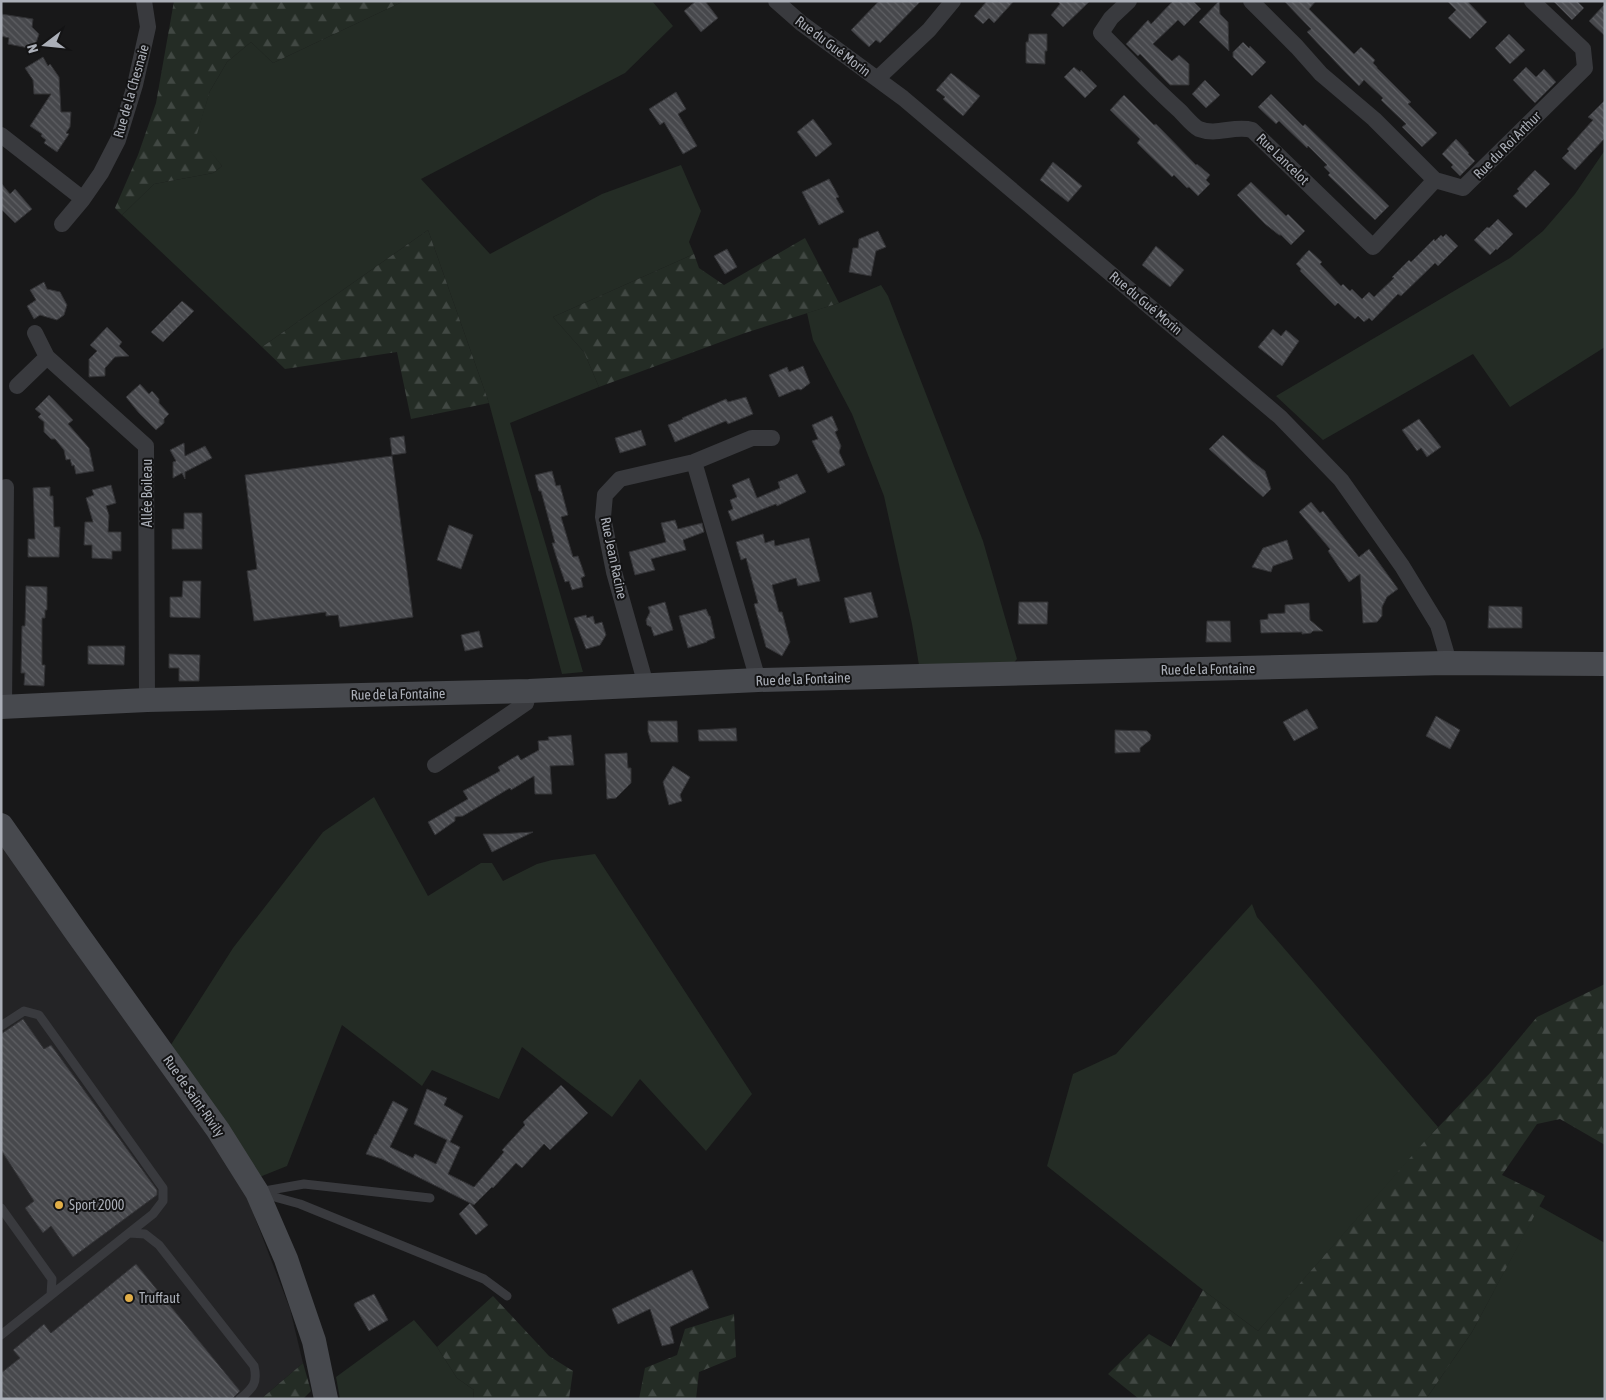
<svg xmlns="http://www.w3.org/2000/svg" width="1606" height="1400" viewBox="0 0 1606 1400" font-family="'Asap Condensed',sans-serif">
  <defs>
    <pattern id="forest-firs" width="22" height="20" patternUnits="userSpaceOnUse" patternTransform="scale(1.25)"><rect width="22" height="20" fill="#242c25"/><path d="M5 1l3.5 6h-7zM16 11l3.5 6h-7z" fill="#414843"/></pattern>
    <pattern id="building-back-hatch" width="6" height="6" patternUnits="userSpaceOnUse" patternTransform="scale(1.25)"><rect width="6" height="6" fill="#47484c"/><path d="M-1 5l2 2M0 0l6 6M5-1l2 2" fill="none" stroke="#5f6064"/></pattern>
  </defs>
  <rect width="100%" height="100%" fill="#181819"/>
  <path fill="#242426" d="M 1,843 L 242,1184 L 290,1309 L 303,1363 L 261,1399 L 1,1399 Z"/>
  <path fill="#242c25" d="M 404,1 L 652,1 L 673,26 L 625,73 L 421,179 L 490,254 L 602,194 L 681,165 L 701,211 L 689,242 L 694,254 L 553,317 L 584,352 L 599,387 L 510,423 L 583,672 L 562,674 L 489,403 L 428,230 L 262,347 L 122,215 L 154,184 L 213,173 L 222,166 L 196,135 L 210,91 L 227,62 L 251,42 L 273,63 Z
    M 1605,150 L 1605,347 L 1510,407 L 1473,354 L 1323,440 L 1276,396 L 1510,258 L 1543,231 L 1575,194 Z
    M 881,285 L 888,296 L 983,541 L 1017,659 L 1010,667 L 920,671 L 912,624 L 884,496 L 852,414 L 813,340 L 807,313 L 839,303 Z
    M 374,797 L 428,896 L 481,863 L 492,863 L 503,881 L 537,864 L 552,860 L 595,854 L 752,1094 L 706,1151 L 640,1079 L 612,1117 L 522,1047 L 499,1099 L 432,1070 L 422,1086 L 342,1025 L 287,1166 L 242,1184 L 158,1065 L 233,948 L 323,832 Z
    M 1252,904 L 1257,917 L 1438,1127 L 1258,1331 L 1203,1290 L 1047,1166 L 1073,1074 L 1116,1054 Z
    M 1539,1206 L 1605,1243 L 1605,1399 L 1426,1399 L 1472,1332 Z
    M 414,1320 L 437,1347 L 457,1378 L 474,1390 L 473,1399 L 340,1399 L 336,1377 Z"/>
  <path fill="url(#forest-firs)" d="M 174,1 L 404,1 L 273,63 L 251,42 L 227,62 L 210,91 L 197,134 L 222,166 L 213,173 L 154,184 L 122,215 L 115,208 L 138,155 L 156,103 Z
    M 428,230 L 489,403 L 411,419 L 397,352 L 285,369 L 262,347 Z
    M 805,238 L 839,303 L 745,333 L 599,387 L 584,352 L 553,317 L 694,254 L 699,268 L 724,285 Z
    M 1605,984 L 1605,1145 L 1560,1119 L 1537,1124 L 1502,1175 L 1545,1196 L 1472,1332 L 1426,1399 L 1139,1399 L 1108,1374 L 1149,1334 L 1171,1347 L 1203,1290 L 1258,1331 L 1424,1142 L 1491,1072 L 1537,1017 Z
    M 493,1296 L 549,1356 L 573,1371 L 569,1399 L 473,1399 L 474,1390 L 457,1378 L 437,1347 Z
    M 734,1314 L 736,1357 L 699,1372 L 696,1399 L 639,1399 L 645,1368 L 677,1355 L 685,1329 Z
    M 303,1363 L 311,1391 L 303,1399 L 261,1399 Z"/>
  <path fill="url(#building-back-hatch)" stroke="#323235" d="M 696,1 L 705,1 L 718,18 L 701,32 L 684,11 Z
    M 879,1 L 921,1 L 880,43 L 876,40 L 869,47 L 851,30 Z
    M 987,1 L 1014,1 L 994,23 L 989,18 L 983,24 L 974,16 Z
    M 1057,1 L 1090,1 L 1063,27 L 1051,15 L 1060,4 Z
    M 1173,1 L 1193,1 L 1201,9 L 1184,26 L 1178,20 L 1153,44 L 1172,61 L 1179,55 L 1189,64 L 1189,85 L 1170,85 L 1140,54 L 1138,56 L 1126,44 L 1148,20 L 1151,24 Z
    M 1219,1 L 1220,14 L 1228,22 L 1229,51 L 1199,22 Z
    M 1284,1 L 1316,1 L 1309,9 L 1354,54 L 1361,47 L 1375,60 L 1373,63 L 1377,67 L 1377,68 L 1411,102 L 1408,104 L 1437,133 L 1422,147 L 1402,127 L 1406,124 L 1381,100 L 1383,98 L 1364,80 L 1359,86 L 1347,74 L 1307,32 L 1311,29 Z
    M 1447,1 L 1467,1 L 1487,22 L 1470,39 L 1448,18 L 1456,10 Z
    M 1553,1 L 1577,1 L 1584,8 L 1572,20 Z
    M 1605,4 L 1605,36 L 1589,21 Z
    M 1,14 L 33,19 L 32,27 L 39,34 L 34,49 L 8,44 L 9,38 L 1,36 Z
    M 1029,34 L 1047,34 L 1047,51 L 1045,51 L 1045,64 L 1026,63 L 1026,42 L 1028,42 Z
    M 1509,34 L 1525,50 L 1510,64 L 1495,48 Z
    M 1243,42 L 1249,48 L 1250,46 L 1266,62 L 1252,76 L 1233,57 L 1233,52 Z
    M 43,57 L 48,66 L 50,64 L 59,77 L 61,112 L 71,112 L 70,127 L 66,133 L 69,134 L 57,152 L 44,143 L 46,140 L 41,136 L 42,134 L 30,126 L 51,94 L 34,94 L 33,80 L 25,68 Z
    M 1074,67 L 1080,72 L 1081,70 L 1097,86 L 1085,98 L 1064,77 Z
    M 1526,67 L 1536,77 L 1544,69 L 1556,82 L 1535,103 L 1513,80 Z
    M 951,73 L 980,96 L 963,116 L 943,99 L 945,97 L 936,90 Z
    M 1205,80 L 1220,95 L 1206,108 L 1192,94 Z
    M 676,92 L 686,109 L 678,114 L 697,146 L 683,154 L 664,122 L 660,125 L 649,109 Z
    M 1271,94 L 1303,126 L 1305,124 L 1389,206 L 1375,220 L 1328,175 L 1330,173 L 1324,167 L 1327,165 L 1308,146 L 1307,148 L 1279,121 L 1276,124 L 1258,107 Z
    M 1124,95 L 1154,125 L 1156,124 L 1196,165 L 1197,164 L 1210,175 L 1206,180 L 1210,184 L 1198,196 L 1189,187 L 1187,188 L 1174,175 L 1172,177 L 1137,143 L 1140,139 L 1110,110 Z
    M 1605,100 L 1605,138 L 1575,170 L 1562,158 L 1569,151 L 1567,149 L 1593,120 L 1588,117 Z
    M 813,119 L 832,144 L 816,157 L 797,132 Z
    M 1456,139 L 1469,153 L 1468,154 L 1475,161 L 1460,176 L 1451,167 L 1453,165 L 1442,154 Z
    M 1053,162 L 1082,186 L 1068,202 L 1040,180 Z
    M 1535,170 L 1550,184 L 1526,208 L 1513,196 L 1519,191 L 1517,189 Z
    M 829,179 L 839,197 L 836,198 L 844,212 L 819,225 L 802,192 Z
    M 1251,182 L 1286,216 L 1288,214 L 1305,231 L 1291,245 L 1281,235 L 1279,235 L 1265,224 L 1237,195 Z
    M 1,183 L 10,194 L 15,189 L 32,209 L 15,223 L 1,209 Z
    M 1498,219 L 1513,234 L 1497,250 L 1496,249 L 1490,255 L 1474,240 L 1487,227 L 1489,228 Z
    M 878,231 L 886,247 L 876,251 L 871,276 L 849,272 L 853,248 L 858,248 L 859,239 Z
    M 1446,234 L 1458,246 L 1438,266 L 1435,263 L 1401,296 L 1398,294 L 1372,321 L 1369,318 L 1364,322 L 1358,316 L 1355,319 L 1338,303 L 1335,306 L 1300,271 L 1301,269 L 1296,264 L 1309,250 L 1322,262 L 1320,264 L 1341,286 L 1343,284 L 1350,291 L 1352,289 L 1362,299 L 1369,292 L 1374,297 L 1394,278 L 1392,277 L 1409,260 L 1411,262 L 1434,239 L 1435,241 L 1441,235 L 1443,237 Z
    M 1156,246 L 1184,270 L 1170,287 L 1142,265 Z
    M 727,249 L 737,267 L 725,274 L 714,256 Z
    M 44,282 L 47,289 L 60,292 L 67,305 L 64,315 L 57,320 L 40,315 L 34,319 L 27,306 L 36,300 L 30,290 Z
    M 182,301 L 194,311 L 163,342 L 151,332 Z
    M 107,327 L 122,342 L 119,346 L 129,356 L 115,357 L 105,368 L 105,376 L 89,377 L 89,359 L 97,351 L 90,345 Z
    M 1273,329 L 1281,336 L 1286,330 L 1299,341 L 1282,366 L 1258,347 Z
    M 803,366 L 810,383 L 801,390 L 798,389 L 779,397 L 769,375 L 787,367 L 789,372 Z
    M 140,384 L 149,394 L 152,391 L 159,399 L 159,403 L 169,414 L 164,419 L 164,423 L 156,430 L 139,413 L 126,397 Z
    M 49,395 L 73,420 L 68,424 L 89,448 L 94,471 L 76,474 L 74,465 L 72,466 L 70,459 L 66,460 L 64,450 L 55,439 L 51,439 L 44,432 L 44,422 L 38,417 L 41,414 L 35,409 Z
    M 746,397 L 753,414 L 728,424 L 726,421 L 675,442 L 668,425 L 683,419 L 682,418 L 726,399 L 728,402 Z
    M 832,416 L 838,430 L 835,432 L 841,446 L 839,452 L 845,465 L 828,473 L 812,441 L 818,439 L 812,425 Z
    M 1419,419 L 1441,447 L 1427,457 L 1421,448 L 1417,451 L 1402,430 Z
    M 641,430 L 646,445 L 620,453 L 615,438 Z
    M 1223,435 L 1252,461 L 1265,471 L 1271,489 L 1263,497 L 1209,449 Z
    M 404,436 L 406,453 L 392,455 L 390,438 Z
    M 184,443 L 185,456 L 205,446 L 212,458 L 185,472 L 185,479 L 182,473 L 173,478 L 173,462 L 176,461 L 170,450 Z
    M 392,456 L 413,617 L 340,627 L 338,615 L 326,616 L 326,612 L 254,621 L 247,571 L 257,569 L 245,475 Z
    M 552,471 L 556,486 L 560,485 L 568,515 L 561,517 L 573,557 L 578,556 L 585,576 L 581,578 L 583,587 L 572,590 L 569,581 L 565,582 L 558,562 L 552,543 L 555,543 L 541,491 L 539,491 L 535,475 Z
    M 797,474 L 806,492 L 777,506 L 776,504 L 732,521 L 728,511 L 733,509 L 730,500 L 737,497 L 732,485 L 749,478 L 757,498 L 780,488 L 778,482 Z
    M 111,485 L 116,503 L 106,506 L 109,515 L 108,532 L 121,532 L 121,551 L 112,551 L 112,559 L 92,558 L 92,545 L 84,545 L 85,522 L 93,522 L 86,498 L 94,495 L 92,490 Z
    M 50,487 L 50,496 L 53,496 L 54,527 L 60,527 L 59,557 L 28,557 L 28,539 L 35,539 L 33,488 Z
    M 1311,502 L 1320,513 L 1323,511 L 1359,557 L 1369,549 L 1398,589 L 1387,597 L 1382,607 L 1382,616 L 1377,622 L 1363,623 L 1360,574 L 1349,582 L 1328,551 L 1330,549 L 1299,512 Z
    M 184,513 L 202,513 L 202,549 L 172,549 L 172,529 L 184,529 Z
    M 675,520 L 678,529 L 702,523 L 704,532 L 683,540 L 686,550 L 651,559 L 655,570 L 635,575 L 629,552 L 666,542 L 661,523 Z
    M 449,525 L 473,535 L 461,569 L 437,560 Z
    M 763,534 L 765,543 L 774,540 L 775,546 L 809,538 L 820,581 L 798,586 L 796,578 L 772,585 L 779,612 L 782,612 L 790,642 L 782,656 L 766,647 L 754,604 L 758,603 L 746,558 L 741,560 L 736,542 Z
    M 1287,540 L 1293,559 L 1273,566 L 1271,572 L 1252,567 L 1263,548 Z
    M 183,581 L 201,581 L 200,618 L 170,617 L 170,597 L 182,597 Z
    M 26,586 L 47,587 L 47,610 L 45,610 L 45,618 L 42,618 L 42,665 L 45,665 L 44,686 L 24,685 L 25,673 L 21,673 L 22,626 L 25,626 Z
    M 871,592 L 878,617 L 850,623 L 844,598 Z
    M 665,602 L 673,630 L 654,636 L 651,627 L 647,625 L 646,620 L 650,612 L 648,607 Z
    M 1019,602 L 1048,602 L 1047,624 L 1018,624 Z
    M 1309,603 L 1310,620 L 1323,631 L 1313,631 L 1311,633 L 1302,634 L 1302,632 L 1261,633 L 1260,620 L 1268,619 L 1268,614 L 1285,613 L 1285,605 Z
    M 1489,606 L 1522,607 L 1522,628 L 1488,628 Z
    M 706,609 L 709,616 L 710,616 L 715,638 L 707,641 L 707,642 L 688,648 L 679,616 Z
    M 586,615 L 587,618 L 593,616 L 595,624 L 602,622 L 606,635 L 600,645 L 586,649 L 574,618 Z
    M 1207,621 L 1230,621 L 1231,642 L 1206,642 Z
    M 479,631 L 483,647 L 465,651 L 461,635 Z
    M 88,646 L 125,646 L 124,665 L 88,664 Z
    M 169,654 L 200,655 L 199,681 L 179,681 L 179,668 L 169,668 Z
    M 1307,709 L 1318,728 L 1294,741 L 1283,722 Z
    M 1436,716 L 1460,730 L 1450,749 L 1426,736 Z
    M 648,721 L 677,721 L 678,742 L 651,742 L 648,732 Z
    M 736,728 L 737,741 L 699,741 L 698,730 Z
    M 1115,730 L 1147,731 L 1151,735 L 1150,740 L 1140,748 L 1140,752 L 1115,753 Z
    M 571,735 L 574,765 L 550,766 L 552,794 L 535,794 L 534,776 L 511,790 L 510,788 L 463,816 L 455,817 L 455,821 L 435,835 L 428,822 L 468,799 L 463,791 L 500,771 L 498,767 L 518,755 L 521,760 L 539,750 L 538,741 L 549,740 L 548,737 Z
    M 627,753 L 628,768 L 631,768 L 631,783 L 616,798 L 607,799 L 605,754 Z
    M 673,766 L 690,777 L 680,795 L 682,801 L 669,805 L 663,782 Z
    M 533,832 L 492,852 L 483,834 L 499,834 Z
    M 23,1019 L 44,1049 L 51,1045 L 157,1190 L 157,1195 L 73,1257 L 51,1226 L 43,1233 L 25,1208 L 34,1201 L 1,1150 L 1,1034 Z
    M 561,1085 L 588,1113 L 550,1150 L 544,1144 L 522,1168 L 516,1163 L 493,1188 L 492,1187 L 474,1205 L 382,1159 L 366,1154 L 375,1134 L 376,1135 L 393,1101 L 408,1109 L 390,1147 L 413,1158 L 415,1154 L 436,1164 L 447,1140 L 414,1124 L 427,1089 L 447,1098 L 444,1105 L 463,1116 L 450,1142 L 460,1147 L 448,1174 L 474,1187 L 504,1152 L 502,1150 L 525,1125 L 523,1122 Z
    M 470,1203 L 488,1225 L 476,1235 L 459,1214 Z
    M 136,1264 L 240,1391 L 232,1399 L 1,1399 L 1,1373 L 20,1358 L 13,1350 L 44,1324 L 51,1333 Z
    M 692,1270 L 709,1308 L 670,1327 L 674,1343 L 662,1346 L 650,1309 L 618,1324 L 612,1309 Z
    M 374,1294 L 388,1320 L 369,1331 L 354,1305 L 355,1303 Z"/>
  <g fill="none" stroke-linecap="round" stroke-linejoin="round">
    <path stroke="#393a3e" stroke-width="9" d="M 1,1026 L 24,1011 L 39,1015 L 163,1188 L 163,1201 L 153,1214 L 129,1233
      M 259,1192 L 304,1184 L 430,1198
      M 260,1193 L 300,1204 L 484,1279 L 507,1296
      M 1,1208 L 52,1279 L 51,1295
      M 1,1335 L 129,1233 L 145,1234 L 159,1245 L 254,1366 C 258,1383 253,1388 240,1399"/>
    <path stroke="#393a3e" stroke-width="16" d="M 776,1 L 801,23 L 903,98 L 1280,417 L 1341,480 L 1402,566 L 1438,625 L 1446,652 L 1445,663
      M 1129,1 L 1111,18 L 1101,33 C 1127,59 1152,86 1180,111 C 1185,116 1193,126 1199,129 C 1217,136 1234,125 1252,130 L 1373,247 L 1435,180
      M 1251,1 L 1297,47 L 1321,74 L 1374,119 L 1435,180 L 1463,188 L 1585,68 L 1583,49 L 1532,1
      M 877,79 L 929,30 L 953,1
      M 1,135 L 83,199
      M 62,224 L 83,199 L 101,173 L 118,140 L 135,85 L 148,27 L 144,1
      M 35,333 L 47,357 L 146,446 L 147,700
      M 17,386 L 47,357
      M 694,462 L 758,680
      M 646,685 L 614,572 L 603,517 L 605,495 L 620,479 L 694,462 L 752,438 L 772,438
      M 4,707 L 6,487
      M 435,765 L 526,703 L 529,691"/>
    <path stroke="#47494e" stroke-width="24" d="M 1,707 L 147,700 L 529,691 L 758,680 L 1445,663 L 1605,664
      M 1,825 L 76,932 L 218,1130 L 257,1192 L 286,1259 L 314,1341 L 326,1399"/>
  </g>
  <g fill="#e1ae48" stroke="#131314" stroke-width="2">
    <circle cx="59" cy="1205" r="5"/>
    <circle cx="129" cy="1298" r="5"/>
  </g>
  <g text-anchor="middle" stroke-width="4" stroke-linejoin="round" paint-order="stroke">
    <g font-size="14" fill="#abafb8" stroke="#131314">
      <text transform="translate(833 46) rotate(37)" y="5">Rue du Gué Morin</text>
      <text transform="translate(131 91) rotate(-74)" y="5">Rue de la Chesnaie</text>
      <text transform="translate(1507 145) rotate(-45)" y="5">Rue du Roi Arthur</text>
      <text transform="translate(1283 159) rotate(44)" y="5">Rue Lancelot</text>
      <text transform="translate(1146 303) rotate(40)" y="5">Rue du Gué Morin</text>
      <text transform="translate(147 493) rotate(-90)" y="5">Allée Boileau</text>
      <text transform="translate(614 558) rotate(78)" y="5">Rue Jean Racine</text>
      <text transform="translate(1208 669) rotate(-1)" y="5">Rue de la Fontaine</text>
      <text transform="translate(803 679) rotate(-2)" y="5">Rue de la Fontaine</text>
      <text transform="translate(398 694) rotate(-1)" y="5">Rue de la Fontaine</text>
      <text transform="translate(194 1096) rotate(55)" y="5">Rue de Saint-Rivily</text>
    </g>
    <g font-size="14" fill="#abafb8" stroke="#131314" text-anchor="start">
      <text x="69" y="1210">Sport 2000</text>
      <text x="139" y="1303">Truffaut</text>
    </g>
  </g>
  <rect width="1606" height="1400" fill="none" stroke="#abafb8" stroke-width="5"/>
  <g transform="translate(45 45) rotate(254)" stroke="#131314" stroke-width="4" paint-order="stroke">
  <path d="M0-4L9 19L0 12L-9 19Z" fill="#abafb8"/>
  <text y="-8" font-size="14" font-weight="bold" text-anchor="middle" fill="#abafb8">N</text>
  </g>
</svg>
